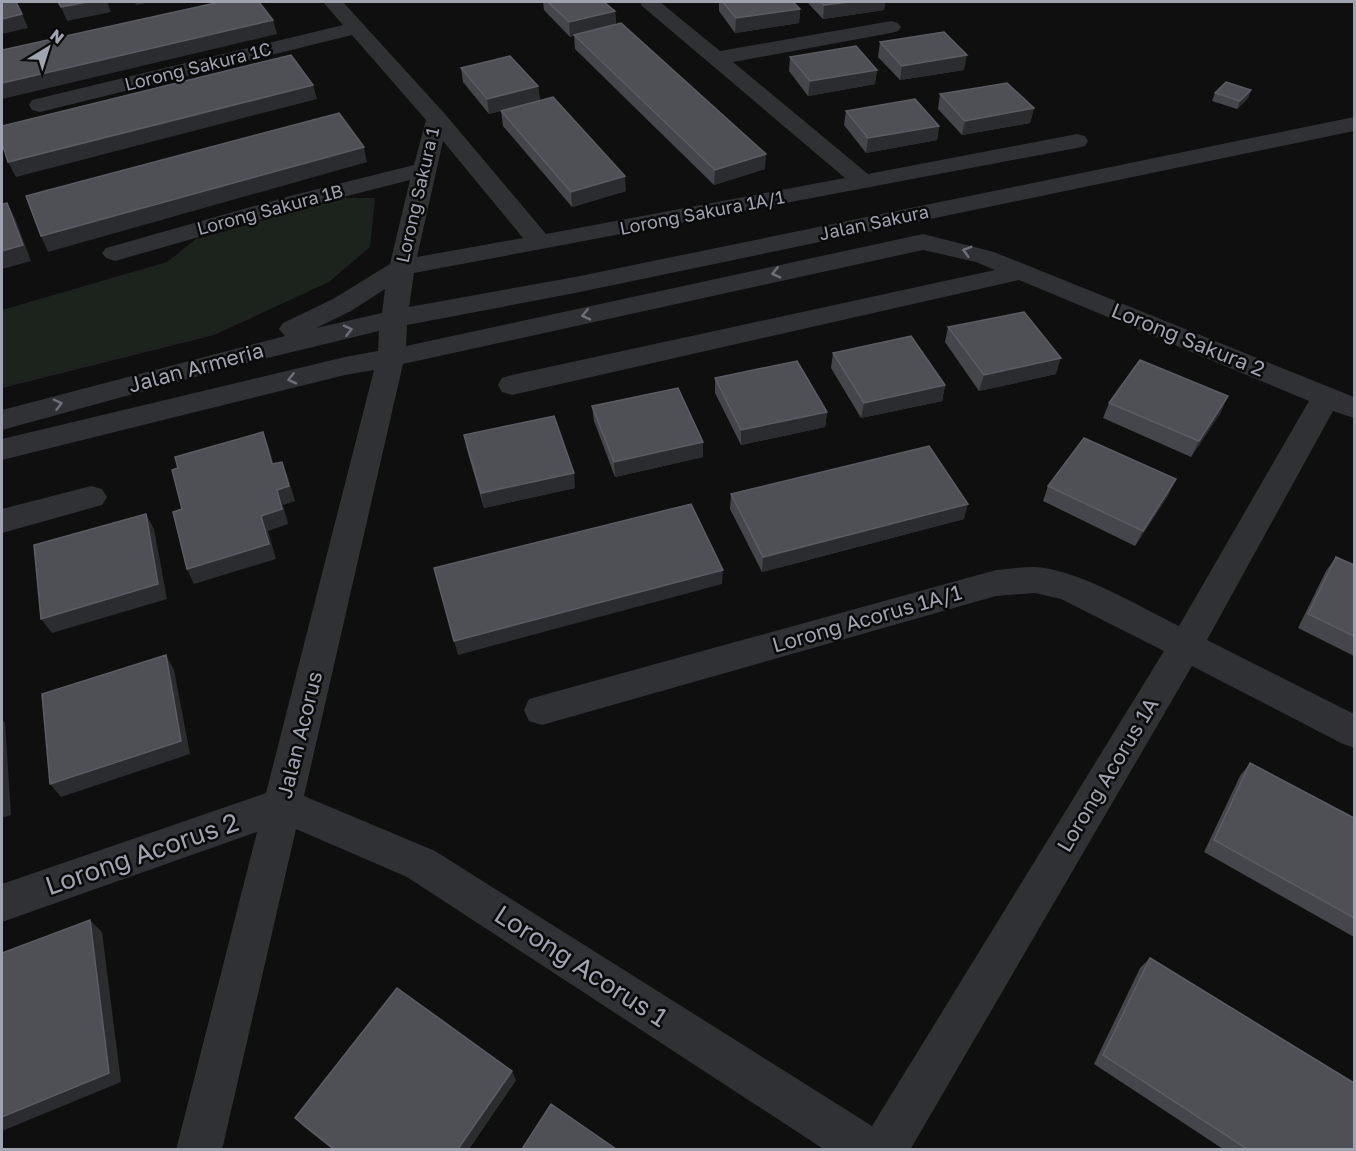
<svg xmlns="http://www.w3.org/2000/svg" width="1356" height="1151" viewBox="0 0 1356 1151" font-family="'Golos Text',sans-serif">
  <rect width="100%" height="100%" fill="#0f0f10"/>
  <path fill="#1c231d" d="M 342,198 L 375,198 L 370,247 L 329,282 L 214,335 L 2,388 L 2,310 L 167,262 L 196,239 Z"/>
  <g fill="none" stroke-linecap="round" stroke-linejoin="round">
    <path fill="#303135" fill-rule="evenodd" d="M 323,2 L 343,2 L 445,114 L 546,234 L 845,178 L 642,6 L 640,2 L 660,2 L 720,51 L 891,21 L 898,23 L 901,27 L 898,31 L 891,33 L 733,62 L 868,174 L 1077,134 L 1085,136 L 1088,141 L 1085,146 L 1077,148 L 414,273 L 409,307 L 575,277 L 1354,117 L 1354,131 L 575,293 L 407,325 L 406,346 L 923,234 L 994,252 L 1354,397 L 1354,418 L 1333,411 L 1207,640 L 1354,714 L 1354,748 L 1341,743 L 1192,666 L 910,1150 L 825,1150 L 407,877 L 296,829 L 222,1150 L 176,1150 L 257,832 L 2,922 L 2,884 L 266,793 L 374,370 L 345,375 L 2,460 L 2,439 L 345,357 L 378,351 L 379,331 L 239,365 L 2,430 L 2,410 L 285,336 L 279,329 L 283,323 L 333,299 L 390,264 L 410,180 L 308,206 L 115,261 L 106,258 L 102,253 L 106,248 L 290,196 L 414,165 L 426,120 L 352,35 L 40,112 L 32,110 L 29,105 L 32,100 L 343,25 ZM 443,141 L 523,238 L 417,257 ZM 923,250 L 976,262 L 995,270 L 512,375 L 502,378 L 498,385 L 502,392 L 512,395 L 1019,280 L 1309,401 L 1179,626 C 1140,607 1076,568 1033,567 C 1021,567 1008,569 996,570 L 529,699 L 524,710 L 529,721 L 542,725 L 996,596 L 1035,593 L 1061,599 L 1164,651 L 872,1126 L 435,851 L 304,796 L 403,364 ZM 385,289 L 382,313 L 316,328 L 351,311 Z
      M 91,486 L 102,489 L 107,497 L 102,505 L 2,533 L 2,509 Z"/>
  </g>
  <path fill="#45464b" d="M 543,2 L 604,2 L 615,11 L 616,24 L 765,169 L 714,185 L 575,49 L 574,35 L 570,37 L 544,10 Z
    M 719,2 L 793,2 L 800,9 L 799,23 L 735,33 L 719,11 Z
    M 807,2 L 885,2 L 884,10 L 823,19 Z
    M 880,42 L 964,70 L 900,80 L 878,57 Z
    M 790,57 L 877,70 L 875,84 L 808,96 L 789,71 Z
    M 461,68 L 538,86 L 540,100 L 489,114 L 463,82 Z
    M 1251,90 L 1248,98 L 1237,109 L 1212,101 L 1215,93 Z
    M 940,94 L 1034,108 L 1030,123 L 962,135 L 938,109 Z
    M 501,111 L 626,191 L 572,207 L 503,126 Z
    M 846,111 L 939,126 L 937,140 L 866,153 L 844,125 Z
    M 948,327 L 1056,374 L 979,391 L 945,342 Z
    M 833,353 L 945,385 L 942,401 L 861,418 L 831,368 Z
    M 715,378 L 827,412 L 825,427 L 741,445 L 715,393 Z
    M 1109,403 L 1221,412 L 1191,457 L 1103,418 Z
    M 592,406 L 703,457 L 615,477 L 594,421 Z
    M 464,435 L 575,488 L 484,508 L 467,450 Z
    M 1048,486 L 1169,494 L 1135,546 L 1043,501 Z
    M 731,494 L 964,519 L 762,572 L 730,509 Z
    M 1336,557 L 1354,565 L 1354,656 L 1298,628 L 1326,571 Z
    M 1250,763 L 1354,818 L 1354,937 L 1204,852 L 1240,776 Z
    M 1150,958 L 1354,1149 L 1223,1149 L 1094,1064 L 1140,968 Z
    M 516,1080 L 469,1149 L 332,1149 L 303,1126 L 295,1118 Z"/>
  <path fill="#2b2c2f" d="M 87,2 L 107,2 L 111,12 L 67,21 L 61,7 Z
    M 135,2 L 151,2 L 136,5 Z
    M 849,2 L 885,2 L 884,10 L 823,19 L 824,5 Z
    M 20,9 L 28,28 L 2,34 L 2,19 Z
    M 800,9 L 799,23 L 735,33 L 736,18 Z
    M 615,11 L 616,25 L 570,37 L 569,22 Z
    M 273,20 L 277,34 L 2,99 L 2,83 Z
    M 967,55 L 964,70 L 900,80 L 902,66 Z
    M 877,70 L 875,84 L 808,96 L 810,81 Z
    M 313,85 L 317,99 L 16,177 L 8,162 Z
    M 538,86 L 540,100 L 489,114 L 487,99 Z
    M 1251,90 L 1248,98 L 1237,109 L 1240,101 Z
    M 1034,108 L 1030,123 L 962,135 L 965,121 Z
    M 939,126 L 937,140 L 866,153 L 868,138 Z
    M 364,147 L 367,162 L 48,252 L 41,236 Z
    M 766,154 L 765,169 L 714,185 L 715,170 Z
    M 625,176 L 626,191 L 572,207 L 571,192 Z
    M 7,203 L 15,218 L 31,261 L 2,269 L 2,251 Z
    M 1061,358 L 1056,374 L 979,391 L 984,375 Z
    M 945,385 L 942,401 L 861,418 L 864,403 Z
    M 1228,396 L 1221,412 L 1191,457 L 1199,441 Z
    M 827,412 L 825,427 L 741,445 L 741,430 Z
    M 263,432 L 269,448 L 278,479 L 272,464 Z
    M 703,442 L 703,457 L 615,477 L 614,462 Z
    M 282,462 L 288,477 L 295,501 L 283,505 L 288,524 L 268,531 L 276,559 L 194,584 L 187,569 L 261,516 L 277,490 Z
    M 574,473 L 575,488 L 484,508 L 481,493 Z
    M 1176,479 L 1169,494 L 1135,546 L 1143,531 Z
    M 968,504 L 964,519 L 762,572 L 763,557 Z
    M 146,514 L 154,529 L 167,599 L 52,633 L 41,619 Z
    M 723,570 L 722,584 L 458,655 L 454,641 Z
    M 166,655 L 174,670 L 190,754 L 61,797 L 50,784 Z
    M 2,719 L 5,723 L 11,815 L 2,818 Z
    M 90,920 L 102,932 L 121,1082 L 2,1131 L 2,1117 Z
    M 512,1071 L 516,1080 L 469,1149 L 458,1149 Z"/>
  <path fill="#4f5056" stroke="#5b5d64" stroke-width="1.5" d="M 2,2 L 16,2 L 22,14 L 2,19 Z
    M 58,2 L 87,2 L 61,7 Z
    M 220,2 L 259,2 L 273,20 L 2,83 L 2,50 Z
    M 548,2 L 604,2 L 615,11 L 569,22 Z
    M 723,2 L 793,2 L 800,9 L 736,18 Z
    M 821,2 L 849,2 L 824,5 Z
    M 621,23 L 766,154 L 715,170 L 574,35 Z
    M 944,32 L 967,55 L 902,66 L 880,42 Z
    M 856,46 L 877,70 L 810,81 L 790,57 Z
    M 291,55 L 313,85 L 8,162 L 2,143 L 2,126 Z
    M 510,56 L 538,86 L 487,99 L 461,68 Z
    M 1226,82 L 1251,90 L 1240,101 L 1215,93 Z
    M 1007,83 L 1034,108 L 965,121 L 940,94 Z
    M 553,97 L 625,176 L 571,192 L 501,111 Z
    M 915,99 L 939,126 L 868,138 L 846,111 Z
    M 339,113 L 364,147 L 41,236 L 26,196 Z
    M 7,203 L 23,245 L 2,251 L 2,204 Z
    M 1024,312 L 1061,358 L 984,375 L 948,327 Z
    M 911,336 L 945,385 L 864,403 L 833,353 Z
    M 1140,360 L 1228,396 L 1199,441 L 1109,403 Z
    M 797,361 L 827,412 L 741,430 L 715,378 Z
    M 678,388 L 703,442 L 614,462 L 592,406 Z
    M 554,416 L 574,473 L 481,493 L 464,435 Z
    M 263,432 L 272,464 L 282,462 L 289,486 L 277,490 L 282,509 L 261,516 L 269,544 L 187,569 L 173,512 L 182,509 L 172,470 L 178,468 L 175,457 Z
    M 1084,438 L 1176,479 L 1143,531 L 1048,486 Z
    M 929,446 L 968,504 L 763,557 L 731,494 Z
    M 691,504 L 723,570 L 454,641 L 434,568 Z
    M 146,514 L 158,584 L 41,619 L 34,545 Z
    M 1336,557 L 1354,565 L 1354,636 L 1308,614 Z
    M 166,655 L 181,741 L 50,784 L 42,694 Z
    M 1250,763 L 1354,818 L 1354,918 L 1214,840 Z
    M 90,920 L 109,1073 L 2,1117 L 2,953 Z
    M 1150,958 L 1354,1083 L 1354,1149 L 1247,1149 L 1103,1055 Z
    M 397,988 L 512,1071 L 458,1149 L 334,1149 L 295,1118 Z
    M 551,1104 L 616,1149 L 522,1149 Z"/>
  <defs><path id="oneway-chevron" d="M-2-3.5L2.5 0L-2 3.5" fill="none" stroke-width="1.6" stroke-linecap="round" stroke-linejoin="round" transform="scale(1.5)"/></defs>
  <g stroke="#6e7079">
    <use href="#oneway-chevron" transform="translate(967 251) rotate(-164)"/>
    <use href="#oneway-chevron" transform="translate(776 273) rotate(167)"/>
    <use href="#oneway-chevron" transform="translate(586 315) rotate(167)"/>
    <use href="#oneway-chevron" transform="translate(348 330) rotate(-14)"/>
    <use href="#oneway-chevron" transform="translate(292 379) rotate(166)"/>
    <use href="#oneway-chevron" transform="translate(58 404) rotate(-15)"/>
  </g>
  <g text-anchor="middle" stroke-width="5" stroke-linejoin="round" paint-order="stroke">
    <g font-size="18" fill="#a0a4b1" stroke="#0a0a0b">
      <text transform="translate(198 67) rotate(-14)" y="6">Lorong Sakura 1C</text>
      <text transform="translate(418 195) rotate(-77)" y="6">Lorong Sakura 1</text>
      <text transform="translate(270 210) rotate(-15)" y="6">Lorong Sakura 1B</text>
      <text transform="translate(702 213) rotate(-11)" y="6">Lorong Sakura 1A/1</text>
      <text transform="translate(874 223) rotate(-12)" y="6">Jalan Sakura</text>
    </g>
    <g font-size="21" fill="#a0a4b1" stroke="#0a0a0b">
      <text transform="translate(1188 340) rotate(22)" y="7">Lorong Sakura 2</text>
      <text transform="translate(196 368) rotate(-15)" y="7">Jalan Armeria</text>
      <text transform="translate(867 619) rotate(-16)" y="7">Lorong Acorus 1A/1</text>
      <text transform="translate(300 735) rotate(-76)" y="7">Jalan Acorus</text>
      <text transform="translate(1108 775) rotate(-59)" y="7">Lorong Acorus 1A</text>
    </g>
    <g font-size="26" fill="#a0a4b1" stroke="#0a0a0b">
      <text transform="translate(142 854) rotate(-19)" y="9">Lorong Acorus 2</text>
      <text transform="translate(581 966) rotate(33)" y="9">Lorong Acorus 1</text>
    </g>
  </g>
  <rect width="1356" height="1151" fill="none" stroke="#a0a4b1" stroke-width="6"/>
  <g transform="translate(48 48) rotate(38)" stroke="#0a0a0b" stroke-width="4.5" paint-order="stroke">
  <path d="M0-4.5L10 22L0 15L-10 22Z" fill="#a0a4b1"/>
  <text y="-9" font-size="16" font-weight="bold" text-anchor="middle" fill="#a0a4b1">N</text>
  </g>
</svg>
